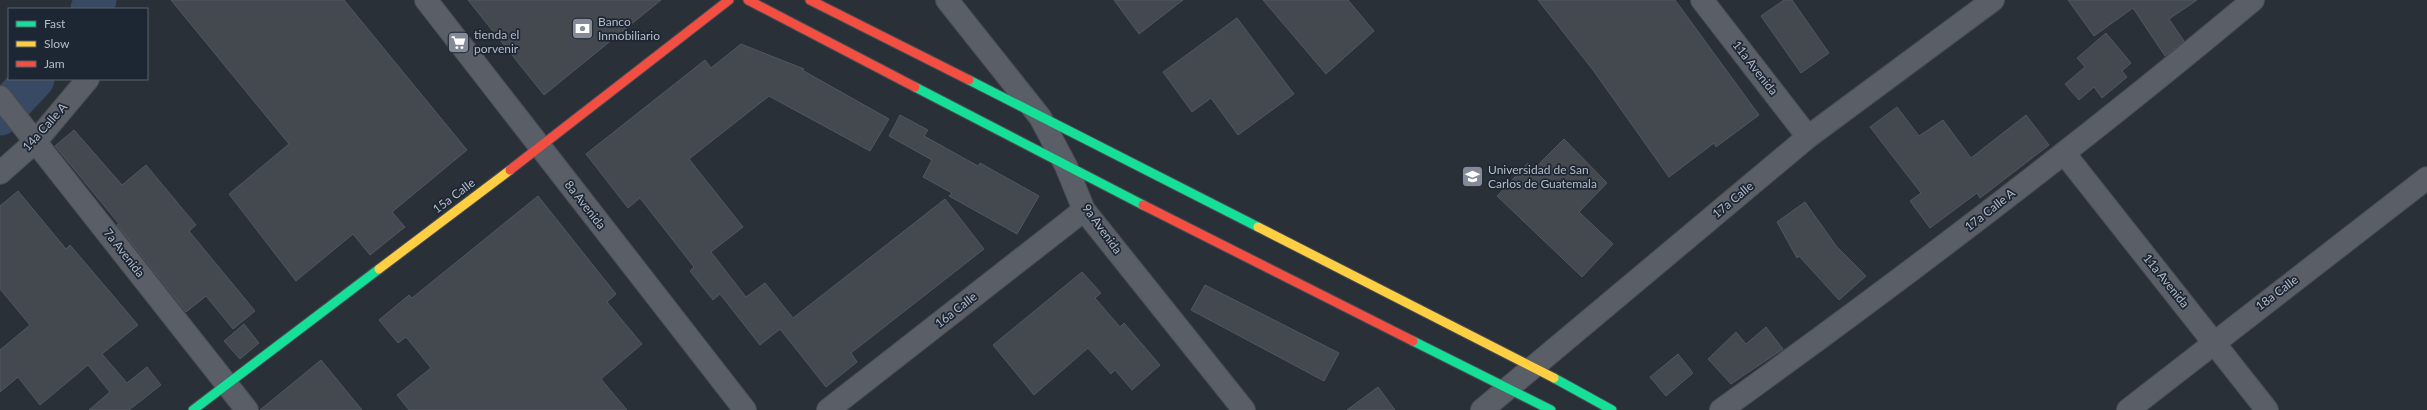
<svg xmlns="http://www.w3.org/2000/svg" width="2427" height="410" viewBox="0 0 2427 410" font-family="Lato,sans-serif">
  <rect width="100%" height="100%" fill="#2a3038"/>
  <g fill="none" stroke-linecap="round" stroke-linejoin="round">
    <path stroke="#384963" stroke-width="41" d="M 91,9 L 96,0
      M 0,115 L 34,79"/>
  </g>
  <path fill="#444950" stroke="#52575f" d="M 171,0 L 344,0 L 467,150 L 392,212 L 405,227 L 370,255 L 353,234 L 296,281 L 229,194 L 289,144 Z
    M 468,0 L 661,0 L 544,95 Z
    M 1114,0 L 1183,0 L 1139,34 Z
    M 1263,0 L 1348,0 L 1374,31 L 1326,74 Z
    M 1538,0 L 1675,0 L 1759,115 L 1716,147 L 1714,143 L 1669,177 L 1593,70 Z
    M 1784,0 L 1792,0 L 1829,53 L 1801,73 L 1761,16 Z
    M 2068,0 L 2197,0 L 2169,19 L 2184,41 L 2165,56 L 2133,8 L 2094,36 Z
    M 1237,18 L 1294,94 L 1238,135 L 1211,98 L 1192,112 L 1163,72 Z
    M 2106,33 L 2131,63 L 2122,71 L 2127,77 L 2102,98 L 2094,87 L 2079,100 L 2065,84 L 2085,67 L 2077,58 Z
    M 741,44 L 804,69 L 802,70 L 889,119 L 870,151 L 769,96 L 689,159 L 743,227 L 711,252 L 746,297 L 765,283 L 793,318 L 945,199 L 984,249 L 851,353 L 857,362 L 826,387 L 780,329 L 760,345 L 720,294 L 713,300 L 690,271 L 694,267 L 640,198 L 628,208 L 586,154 L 705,60 L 711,68 Z
    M 1897,107 L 1919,136 L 1943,120 L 1971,158 L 2026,115 L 2049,145 L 1980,198 L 1977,193 L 1930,228 L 1910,201 L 1921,193 L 1870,127 Z
    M 900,115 L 928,130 L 924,136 L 978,166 L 980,163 L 1039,196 L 1017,234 L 949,196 L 952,193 L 923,177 L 932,160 L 889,136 Z
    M 74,130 L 122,185 L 146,165 L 196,225 L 189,231 L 255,311 L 233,329 L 206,296 L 186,312 L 117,225 L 119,224 L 55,146 Z
    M 1564,139 L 1607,183 L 1579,212 L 1613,244 L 1582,277 L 1497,196 L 1528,163 L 1534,169 Z
    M 18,191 L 66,249 L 70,245 L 138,325 L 102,354 L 127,383 L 147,367 L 161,385 L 129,410 L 89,410 L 110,392 L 88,365 L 40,405 L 18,377 L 0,392 L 0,350 L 30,325 L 0,289 L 0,206 Z
    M 538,196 L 616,294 L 607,302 L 642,344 L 601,379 L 627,410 L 409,410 L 397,395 L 431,368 L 406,337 L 398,343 L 379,320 L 409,295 L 412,298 Z
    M 1805,202 L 1837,247 L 1866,276 L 1839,300 L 1799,256 L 1797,258 L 1777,222 Z
    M 1082,272 L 1101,293 L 1095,298 L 1120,327 L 1124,323 L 1160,365 L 1132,390 L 1115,370 L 1111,374 L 1088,348 L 1034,395 L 993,345 Z
    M 1205,285 L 1339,353 L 1324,381 L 1191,310 Z
    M 244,324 L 259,343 L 240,359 L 224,341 Z
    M 1766,327 L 1783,349 L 1731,384 L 1708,359 L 1736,332 L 1746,344 Z
    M 1678,354 L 1693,373 L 1666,396 L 1650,377 Z
    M 321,360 L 362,410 L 260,410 Z
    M 1378,387 L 1395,410 L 1347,410 Z"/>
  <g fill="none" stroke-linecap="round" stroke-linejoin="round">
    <defs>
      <path id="street" d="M 426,0 L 745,410
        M 947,0 L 1040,117 L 1066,166 L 1084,210 L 1244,410
        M 1702,0 L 1808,137
        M 0,97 L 247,410
        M 2064,153 L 2267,410
        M 0,173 L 36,141 L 88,79
        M 828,410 L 1084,210
        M 1482,410 L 1808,137 L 1993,0
        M 1721,410 C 1903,279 2081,144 2253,0
        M 2128,410 L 2427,178"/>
      <path id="fast" d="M 969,80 L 1258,227
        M 915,87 L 1143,205
        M 1413,341 L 1551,410
        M 1554,378 L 1612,410
        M 193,410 L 379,269"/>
      <path id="slow" d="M 1258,227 L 1554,378
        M 379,269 L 510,170"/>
      <path id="jam" d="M 748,0 L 915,87
        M 810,0 L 969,80
        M 510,170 L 729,0
        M 1143,205 L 1413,341"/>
    </defs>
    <use href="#street" stroke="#484c53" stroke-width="24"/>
    <use href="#fast" stroke="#484c53" stroke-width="11"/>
    <use href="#slow" stroke="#484c53" stroke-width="11"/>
    <use href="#jam" stroke="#484c53" stroke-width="11"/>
    <use href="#street" stroke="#5a5e66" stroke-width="22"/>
    <use href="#fast" stroke="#16e098" stroke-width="9"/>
    <use href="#slow" stroke="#ffcf43" stroke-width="9"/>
    <use href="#jam" stroke="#f24e42" stroke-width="9"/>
  </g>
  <defs>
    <symbol id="bank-square" viewBox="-11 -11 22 22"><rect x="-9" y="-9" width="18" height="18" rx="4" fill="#848b96" stroke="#1d2633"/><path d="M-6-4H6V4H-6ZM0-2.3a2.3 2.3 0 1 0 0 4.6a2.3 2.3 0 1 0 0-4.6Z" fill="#fff"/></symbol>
    <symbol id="supermarket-square" viewBox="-11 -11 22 22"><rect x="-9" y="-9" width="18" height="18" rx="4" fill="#848b96" stroke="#1d2633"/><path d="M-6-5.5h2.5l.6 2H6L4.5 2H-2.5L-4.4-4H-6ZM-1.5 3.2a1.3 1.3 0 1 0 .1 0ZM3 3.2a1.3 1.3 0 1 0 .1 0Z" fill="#fff"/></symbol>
    <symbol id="university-square" viewBox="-11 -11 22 22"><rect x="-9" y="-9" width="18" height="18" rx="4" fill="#848b96" stroke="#1d2633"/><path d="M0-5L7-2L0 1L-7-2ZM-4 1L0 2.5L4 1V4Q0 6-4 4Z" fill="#fff"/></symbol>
  </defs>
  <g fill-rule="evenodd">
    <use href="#bank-square" x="570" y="16" width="25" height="25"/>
    <use href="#supermarket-square" x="446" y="30" width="25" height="25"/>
    <use href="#university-square" x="1460" y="164" width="25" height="25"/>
  </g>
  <g text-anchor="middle" stroke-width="3.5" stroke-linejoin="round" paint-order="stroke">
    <g font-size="12" fill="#b4bcc9" stroke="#1d2633" text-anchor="start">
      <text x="598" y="26">Banco<tspan x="598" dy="14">Inmobiliario</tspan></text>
      <text x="474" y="39">tienda el<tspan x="474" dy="14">porvenir</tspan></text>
      <text x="1488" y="174">Universidad de San<tspan x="1488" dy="14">Carlos de Guatemala</tspan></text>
    </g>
    <g font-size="12" fill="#b4bcc9" stroke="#1d2633">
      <text transform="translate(1755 68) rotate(52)" y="4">11a Avenida</text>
      <text transform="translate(45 127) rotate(-48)" y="4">14a Calle A</text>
      <text transform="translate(454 196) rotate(-37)" y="4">15a Calle</text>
      <text transform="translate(1733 200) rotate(-40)" y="4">17a Calle</text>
      <text transform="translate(585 205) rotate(52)" y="4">8a Avenida</text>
      <text transform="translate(1990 210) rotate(-38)" y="4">17a Calle A</text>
      <text transform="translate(1102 229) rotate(54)" y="4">9a Avenida</text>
      <text transform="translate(124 253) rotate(52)" y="4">7a Avenida</text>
      <text transform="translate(2166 281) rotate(51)" y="4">11a Avenida</text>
      <text transform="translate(2277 293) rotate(-37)" y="4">18a Calle</text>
      <text transform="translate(956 310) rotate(-38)" y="4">16a Calle</text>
    </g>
  </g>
  <rect x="8" y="8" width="140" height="72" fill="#1d2633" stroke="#59626f"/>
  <rect x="16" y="21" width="20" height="6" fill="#16e098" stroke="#59626f"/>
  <text x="44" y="28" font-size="12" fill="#b4bcc9">Fast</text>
  <rect x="16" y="41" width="20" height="6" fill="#ffcf43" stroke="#59626f"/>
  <text x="44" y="48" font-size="12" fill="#b4bcc9">Slow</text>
  <rect x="16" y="61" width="20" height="6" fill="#f24e42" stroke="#59626f"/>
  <text x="44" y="68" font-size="12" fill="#b4bcc9">Jam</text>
</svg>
